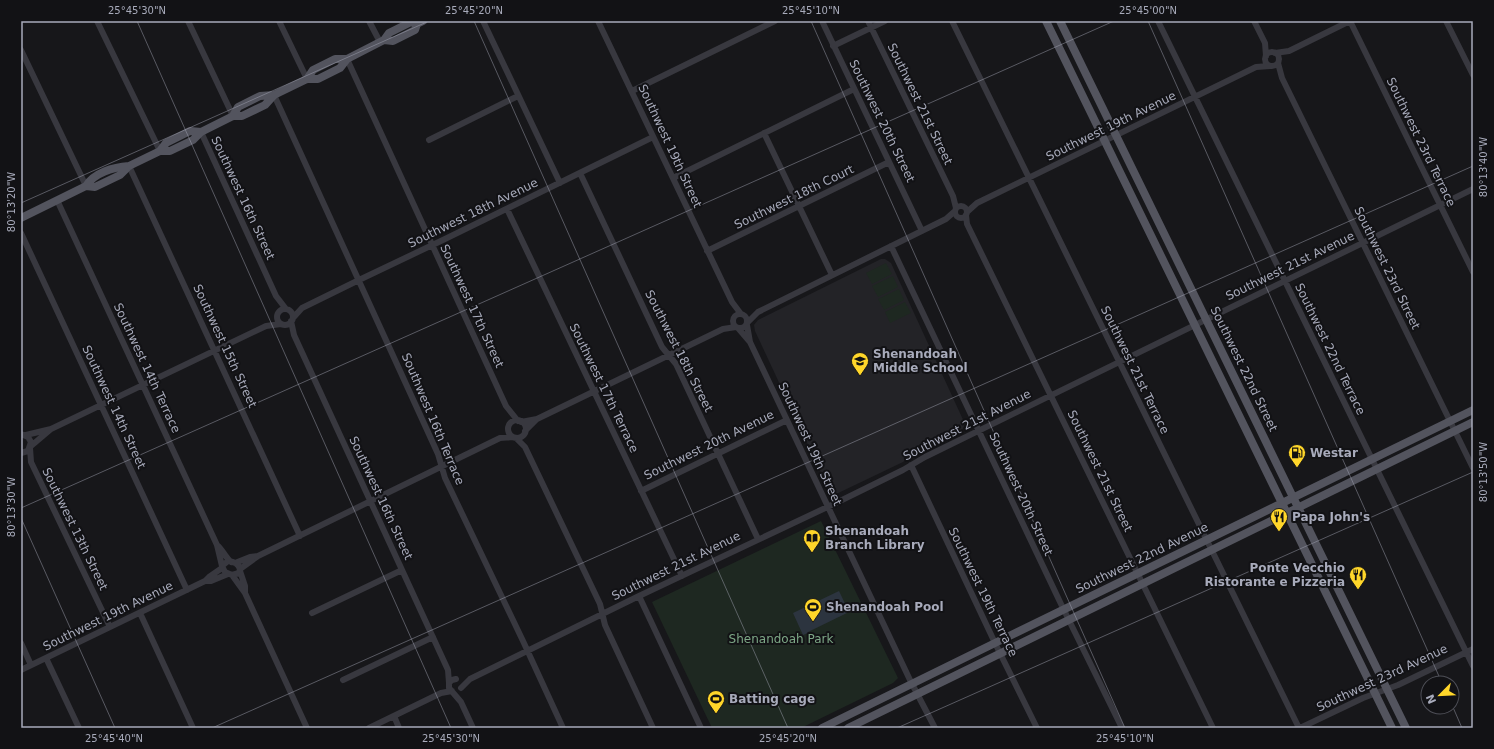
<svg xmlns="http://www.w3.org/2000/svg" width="1494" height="749" viewBox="0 0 1494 749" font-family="'DejaVu Sans',sans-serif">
  <rect width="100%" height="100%" fill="#17171a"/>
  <path fill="#232327" d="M 881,259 L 885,259 L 891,263 L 965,424 L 962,430 L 910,455 L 903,462 L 832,496 L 755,331 L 754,325 L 758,320 Z"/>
  <path fill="#1e2821" d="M 886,263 L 892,274 L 872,284 L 866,273 Z
    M 893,276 L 898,287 L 878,297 L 872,286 Z
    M 899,289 L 904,300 L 884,310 L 878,299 Z
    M 905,302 L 911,313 L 890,323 L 885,312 Z
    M 821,521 L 898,678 L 893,683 L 801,728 L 712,728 L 652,602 Z"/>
  <path fill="#2c343f" d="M 839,591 L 849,612 L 808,632 L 808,633 L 803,635 L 793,613 Z"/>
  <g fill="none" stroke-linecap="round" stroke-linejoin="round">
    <path stroke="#38383f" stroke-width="6" d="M 97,21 L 160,151
      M 188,21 L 233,116
      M 279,21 L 307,79
      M 369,21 L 380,42
      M 483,21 L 560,183
      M 598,21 L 732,302 L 741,314
      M 822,21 L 922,231
      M 868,21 L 953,196 L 956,208
      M 952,21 L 1299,728
      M 1158,21 L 1473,666
      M 1254,21 L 1265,43 L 1266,56
      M 1350,21 L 1473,272
      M 1446,21 L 1473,75
      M 833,46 L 885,21
      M 21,50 L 86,186
      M1265 59a7 7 0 1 1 14 0a7 7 0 1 1-14 0Z
      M 1275,53 L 1289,51 L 1350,21
      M 347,59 L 506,406 L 518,421
      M 1278,63 L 1282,78 L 1473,468
      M 632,91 L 775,21
      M 274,95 L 438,454 L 445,478 L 523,641 L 563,728
      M 201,132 L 276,296 L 286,309
      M 764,133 L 832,275
      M 429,140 L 518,96
      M 129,166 L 300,536
      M 580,173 L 662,347 L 676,364 L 758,539
      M 673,178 L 854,89
      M 57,200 L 217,545 L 222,566
      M955 212a6 6 0 1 1 12 0a6 6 0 1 1-12 0Z
      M 507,209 L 682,576
      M 967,212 L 977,203 L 1256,67 L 1270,66
      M 966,215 L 967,224 L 1213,728
      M 21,233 L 187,590
      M 891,246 L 1061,604 L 1122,728
      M 707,251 L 889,162
      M277 317a8 8 0 1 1 16 0a8 8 0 1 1-16 0Z
      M733 321a7 7 0 1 1 14 0a7 7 0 1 1-14 0Z
      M 293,318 L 302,308 L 359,280 L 445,239 L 653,137
      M 291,321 L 294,335 L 448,670 L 449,683
      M 748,322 L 758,312 L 946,219 L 955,211
      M 747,325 L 750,342 L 910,680 L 935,728
      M 738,328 L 750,342
      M508 429a9 9 0 1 1 18 0a9 9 0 1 1-18 0Z
      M 521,422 L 537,419 L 723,329 L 736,327
      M 525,431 L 537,419
      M 21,434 L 28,437 L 31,442 L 28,451 L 21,453
      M 26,435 L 51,429
      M 516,438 L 525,447 L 600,604 L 605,625 L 653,728
      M 31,446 L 51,429 L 266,326 L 281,324
      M 30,448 L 31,462 L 110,627
      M 911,465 L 995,643 L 1037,728
      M 641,491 L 787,420
      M 217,545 C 223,550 225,557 231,562
      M 228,561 C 234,562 238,563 240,569 L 239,573 L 232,575 L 225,572 L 222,566 Z
      M 235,563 L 250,557 L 258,556
      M 240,569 L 258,556 L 500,438 L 513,437
      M 240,571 L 245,586 L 245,593
      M 232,575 L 245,593 L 307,728
      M 205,581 L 211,581 L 228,574
      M 639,596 L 701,728
      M 140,613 L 193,728
      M 312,613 L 402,570
      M 21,643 L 31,665
      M 46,658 L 79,728
      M 21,670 L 205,581 L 209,577 L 222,568
      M 456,679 L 452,680 L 449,683 L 449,688 L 461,702 L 473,728
      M 343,680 L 433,637
      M 461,688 L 470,679 L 639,596 L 838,502 L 903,470 L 925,457 L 1473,189
      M 394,716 L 399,728
      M 369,728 L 441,693 L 452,691
      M 1300,728 L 1363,698 L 1398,685 L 1473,649"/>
    <path stroke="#53545e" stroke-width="8" d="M 1046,21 L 1392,728
      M 1060,21 L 1406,728
      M 384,40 L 393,41 L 415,30 L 417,24 L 423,21
      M 307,79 L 313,70 L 335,59 L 347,59 L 384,40 L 389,33 L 411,22 L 417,24
      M 233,116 L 238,107 L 260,96 L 274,95
      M 160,151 L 166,143 L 190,131 L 201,132
      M 86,186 C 94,173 113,167 129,166
      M 21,218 L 86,186 L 95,187 L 120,175 L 129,166 L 160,151 L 170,151 L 193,140 L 201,132 L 233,116 L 242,116 L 265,105 L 274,95 L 307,79 L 318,79 L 340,68 L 347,59
      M 822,728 L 995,643 L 1473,410
      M 848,728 L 1473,422"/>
  </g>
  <path fill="none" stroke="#a8abbb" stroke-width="1" stroke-opacity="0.45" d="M 137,21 L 451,728M 474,21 L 788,728M 811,21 L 1125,728M 1148,21 L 1442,683M 21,203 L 429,21M 21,508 L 1114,21M 21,518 L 115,728M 1452,705 L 1462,728M 212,728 L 1473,166M 897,728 L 1473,472"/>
  <defs>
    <symbol id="school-pin" viewBox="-11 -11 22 30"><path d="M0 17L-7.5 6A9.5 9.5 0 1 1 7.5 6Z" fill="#ffd62a" stroke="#121215"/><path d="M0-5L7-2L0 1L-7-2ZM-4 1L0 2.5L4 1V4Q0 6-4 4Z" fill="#111"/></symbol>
    <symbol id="fuel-pin" viewBox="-11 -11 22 30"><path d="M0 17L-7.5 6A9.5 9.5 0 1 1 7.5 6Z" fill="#ffd62a" stroke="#121215"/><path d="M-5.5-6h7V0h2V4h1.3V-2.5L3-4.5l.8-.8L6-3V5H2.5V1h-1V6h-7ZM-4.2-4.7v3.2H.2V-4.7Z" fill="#111"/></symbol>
    <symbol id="restaurant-pin" viewBox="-11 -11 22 30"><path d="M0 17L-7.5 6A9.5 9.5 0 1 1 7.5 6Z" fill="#ffd62a" stroke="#121215"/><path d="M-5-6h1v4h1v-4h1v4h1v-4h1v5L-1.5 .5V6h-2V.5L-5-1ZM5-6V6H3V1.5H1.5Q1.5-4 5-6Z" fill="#111"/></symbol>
    <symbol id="library-pin" viewBox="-11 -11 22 30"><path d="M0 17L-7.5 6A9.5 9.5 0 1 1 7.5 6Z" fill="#ffd62a" stroke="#121215"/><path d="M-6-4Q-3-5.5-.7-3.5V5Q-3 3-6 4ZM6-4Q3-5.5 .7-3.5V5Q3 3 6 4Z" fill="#111"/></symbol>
    <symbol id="stadium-pin" viewBox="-11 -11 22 30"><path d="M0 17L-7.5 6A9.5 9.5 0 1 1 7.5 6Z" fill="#ffd62a" stroke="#121215"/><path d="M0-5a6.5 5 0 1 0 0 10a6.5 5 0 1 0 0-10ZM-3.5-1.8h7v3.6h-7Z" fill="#111"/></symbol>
  </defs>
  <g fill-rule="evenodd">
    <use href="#school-pin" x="850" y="351" width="20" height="27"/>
    <use href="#fuel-pin" x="1287" y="443" width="20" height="27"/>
    <use href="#restaurant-pin" x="1269" y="507" width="20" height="27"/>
    <use href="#library-pin" x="802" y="528" width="20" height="27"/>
    <use href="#restaurant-pin" x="1348" y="565" width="20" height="27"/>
    <use href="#stadium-pin" x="803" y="597" width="20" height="27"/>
    <use href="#stadium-pin" x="706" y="689" width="20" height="27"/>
  </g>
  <g text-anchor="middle" stroke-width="4" stroke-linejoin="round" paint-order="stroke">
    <g font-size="12" fill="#a8abbb" stroke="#121215">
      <text transform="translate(920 104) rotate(64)" y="4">Southwest 21st Street</text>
      <text transform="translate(882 121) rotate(64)" y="4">Southwest 20th Street</text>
      <text transform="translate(1111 126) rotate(-26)" y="4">Southwest 19th Avenue</text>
      <text transform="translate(1421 142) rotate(64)" y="4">Southwest 23rd Terrace</text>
      <text transform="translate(670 146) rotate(65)" y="4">Southwest 19th Street</text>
      <text transform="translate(794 197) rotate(-26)" y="4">Southwest 18th Court</text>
      <text transform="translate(243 198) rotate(65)" y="4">Southwest 16th Street</text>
      <text transform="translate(473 213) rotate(-26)" y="4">Southwest 18th Avenue</text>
      <text transform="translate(1290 266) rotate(-26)" y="4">Southwest 21st Avenue</text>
      <text transform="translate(1387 268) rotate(64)" y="4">Southwest 23rd Street</text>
      <text transform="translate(472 306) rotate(65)" y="4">Southwest 17th Street</text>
      <text transform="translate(225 346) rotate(65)" y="4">Southwest 15th Street</text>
      <text transform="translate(1330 349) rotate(64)" y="4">Southwest 22nd Terrace</text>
      <text transform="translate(679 351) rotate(63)" y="4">Southwest 18th Street</text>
      <text transform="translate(147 368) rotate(65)" y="4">Southwest 14th Terrace</text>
      <text transform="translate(1244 369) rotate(64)" y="4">Southwest 22nd Street</text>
      <text transform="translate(1135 370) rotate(64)" y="4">Southwest 21st Terrace</text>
      <text transform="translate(604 388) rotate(64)" y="4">Southwest 17th Terrace</text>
      <text transform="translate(114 407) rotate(65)" y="4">Southwest 14th Street</text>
      <text transform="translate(433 419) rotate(67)" y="4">Southwest 16th Terrace</text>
      <text transform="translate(967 425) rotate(-27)" y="4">Southwest 21st Avenue</text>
      <text transform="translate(810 444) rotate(65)" y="4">Southwest 19th Street</text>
      <text transform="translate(709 445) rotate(-26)" y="4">Southwest 20th Avenue</text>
      <text transform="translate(1100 471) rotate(64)" y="4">Southwest 21st Street</text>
      <text transform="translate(1021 494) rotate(65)" y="4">Southwest 20th Street</text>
      <text transform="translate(381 498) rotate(65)" y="4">Southwest 16th Street</text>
      <text transform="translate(75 529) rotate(64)" y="4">Southwest 13th Street</text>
      <text transform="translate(1142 558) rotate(-26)" y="4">Southwest 22nd Avenue</text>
      <text transform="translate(676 566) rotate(-26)" y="4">Southwest 21st Avenue</text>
      <text transform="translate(983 592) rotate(64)" y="4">Southwest 19th Terrace</text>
      <text transform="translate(108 616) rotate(-26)" y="4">Southwest 19th Avenue</text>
      <text transform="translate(1382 678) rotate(-25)" y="4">Southwest 23rd Avenue</text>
    </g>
    <g font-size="12" font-weight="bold" fill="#a8abbb" stroke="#121215" text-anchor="start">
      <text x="873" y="358">Shenandoah<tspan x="873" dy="14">Middle School</tspan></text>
      <text x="1310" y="457">Westar</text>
      <text x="1292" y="521">Papa John's</text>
      <text x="825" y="535">Shenandoah<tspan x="825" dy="14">Branch Library</tspan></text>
      <text x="1345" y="572" text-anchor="end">Ponte Vecchio<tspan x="1345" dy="14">Ristorante e Pizzeria</tspan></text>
      <text x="826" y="611">Shenandoah Pool</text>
      <text x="729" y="703">Batting cage</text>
    </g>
    <g font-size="12" fill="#7da786" stroke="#121215">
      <text x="781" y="643">Shenandoah Park</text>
    </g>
  </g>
  <rect width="1494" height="749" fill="none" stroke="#121215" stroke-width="44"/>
  <g transform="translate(1440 695) rotate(246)"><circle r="19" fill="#121215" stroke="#4e4f57"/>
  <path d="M0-3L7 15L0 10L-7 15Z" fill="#ffd62a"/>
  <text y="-6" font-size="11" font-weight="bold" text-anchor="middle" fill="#a8abbb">N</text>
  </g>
  <rect x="22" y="22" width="1450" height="705" fill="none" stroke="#a8abbb" stroke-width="1.5"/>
  <g font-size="10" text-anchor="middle" fill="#a8abbb">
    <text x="137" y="14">25°45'30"N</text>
    <text x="474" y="14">25°45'20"N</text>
    <text x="811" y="14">25°45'10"N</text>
    <text x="1148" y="14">25°45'00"N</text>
    <text transform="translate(1483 167) rotate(-90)" y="4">80°13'40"W</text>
    <text transform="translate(11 202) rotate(-90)" y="4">80°13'20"W</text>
    <text transform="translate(1483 472) rotate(-90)" y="4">80°13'50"W</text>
    <text transform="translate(11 507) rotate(-90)" y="4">80°13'30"W</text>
    <text x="114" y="742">25°45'40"N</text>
    <text x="451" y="742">25°45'30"N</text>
    <text x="788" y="742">25°45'20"N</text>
    <text x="1125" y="742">25°45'10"N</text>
  </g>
</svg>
